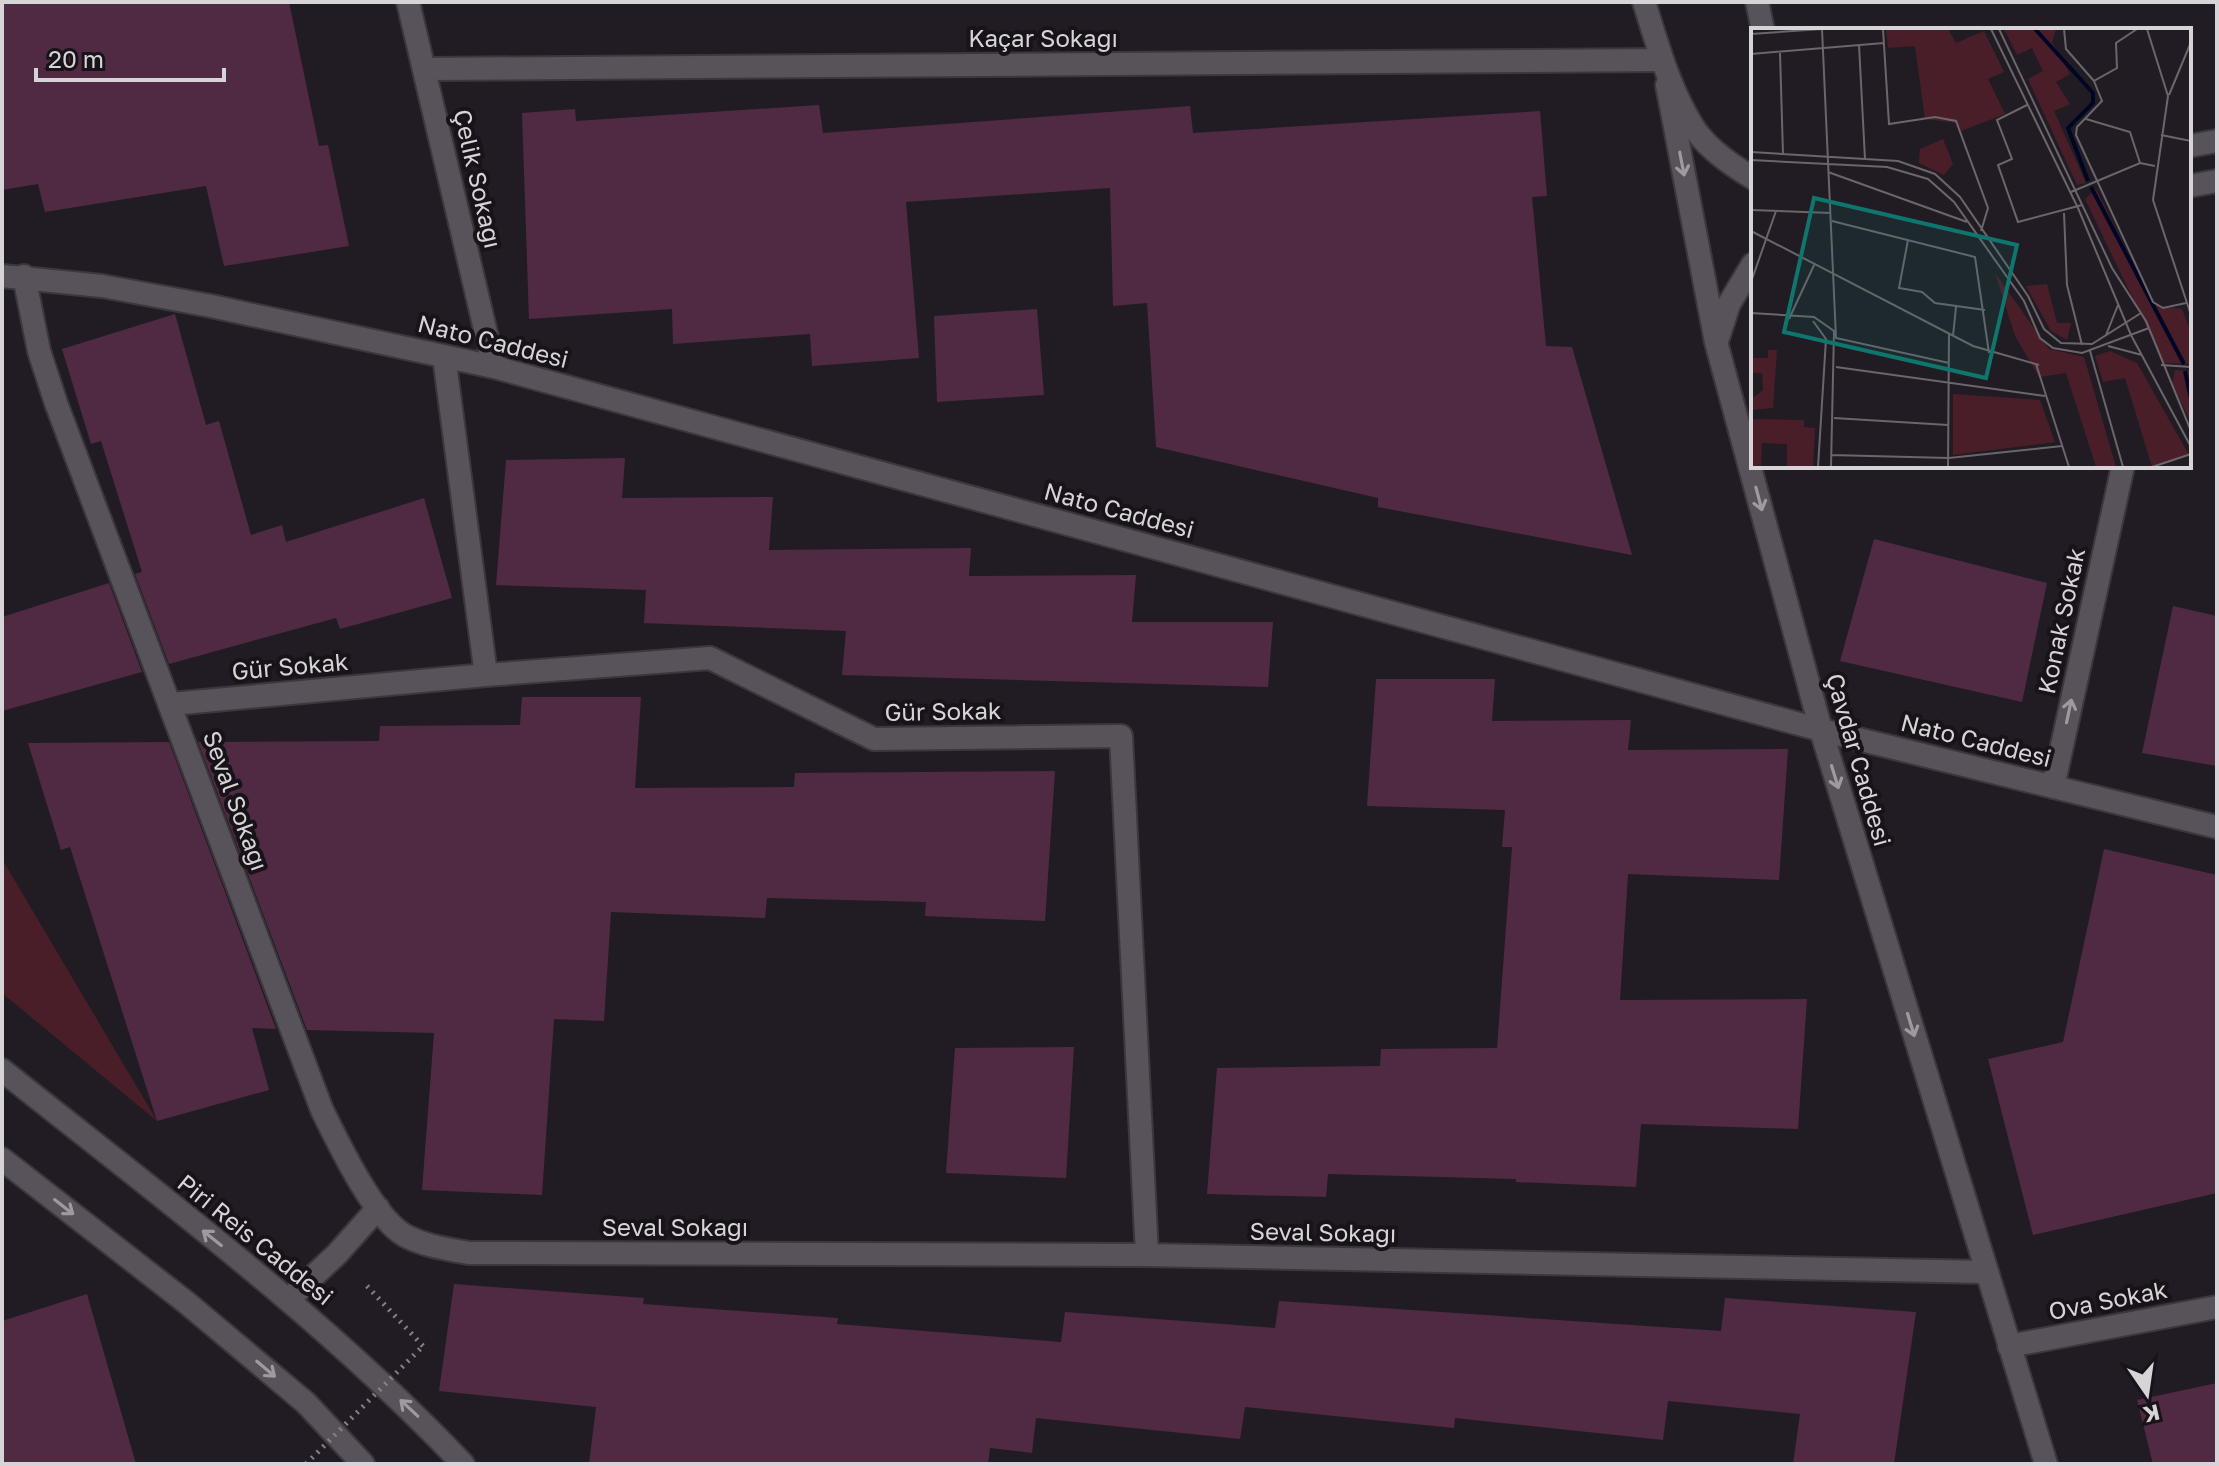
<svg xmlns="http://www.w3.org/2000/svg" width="2219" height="1466" viewBox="0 0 2219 1466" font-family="'Golos Text',sans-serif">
  <rect width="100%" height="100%" fill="#211c23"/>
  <path fill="#491e29" d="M 2,859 L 157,1121 L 2,993 Z"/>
  <path fill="#502a43" d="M 2,2 L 289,2 L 319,146 L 328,145 L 349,246 L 224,266 L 206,186 L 45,212 L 38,184 L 2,190 Z
    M 819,105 L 823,133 L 1190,106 L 1193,133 L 1540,111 L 1547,196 L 1532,197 L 1546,346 L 1572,347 L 1632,555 L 1378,507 L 1378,498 L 1156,447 L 1147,303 L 1113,306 L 1110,188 L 906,202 L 919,358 L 812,366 L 810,334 L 673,344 L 672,309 L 529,319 L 522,113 L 575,109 L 576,121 Z
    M 1037,309 L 1044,395 L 937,402 L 934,316 Z
    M 175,314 L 206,425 L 219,421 L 251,535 L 282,525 L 286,542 L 424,498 L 452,598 L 340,629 L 336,618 L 169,664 L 135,574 L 142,572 L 101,441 L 91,444 L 62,349 Z
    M 625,458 L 622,498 L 773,497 L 769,550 L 971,548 L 969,576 L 1136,575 L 1132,622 L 1273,622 L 1268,687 L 842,675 L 846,631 L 644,623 L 646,590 L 496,585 L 506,460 Z
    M 1874,539 L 2047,583 L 2022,702 L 1840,661 Z
    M 109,583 L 142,672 L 2,711 L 2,617 Z
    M 2173,606 L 2217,616 L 2217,766 L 2142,753 Z
    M 1376,679 L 1495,679 L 1492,721 L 1631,720 L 1628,750 L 1788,749 L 1779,880 L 1628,874 L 1620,1000 L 1807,999 L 1798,1129 L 1641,1124 L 1636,1187 L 1516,1182 L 1516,1179 L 1328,1174 L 1326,1197 L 1207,1194 L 1217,1068 L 1380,1066 L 1381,1049 L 1497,1048 L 1512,847 L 1502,847 L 1505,810 L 1367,806 Z
    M 522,697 L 641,697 L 635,788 L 794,787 L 795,773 L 1055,771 L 1045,921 L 925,916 L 926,902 L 767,898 L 765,918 L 611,912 L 604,1021 L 554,1019 L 542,1195 L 422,1190 L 434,1033 L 307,1030 L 198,742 L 379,741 L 380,726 L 520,725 Z
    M 169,742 L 276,1029 L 252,1028 L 269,1090 L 157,1121 L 70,847 L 61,850 L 28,743 Z
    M 2104,849 L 2217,875 L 2217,1193 L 2033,1235 L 1988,1059 L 2063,1042 Z
    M 1074,1047 L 1066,1178 L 946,1173 L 955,1048 Z
    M 454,1284 L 644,1298 L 643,1304 L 838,1318 L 837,1324 L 1061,1342 L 1065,1312 L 1275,1328 L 1279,1301 L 1721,1331 L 1725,1298 L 1916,1312 L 1894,1464 L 1793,1464 L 1800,1414 L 1668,1401 L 1663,1440 L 1455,1418 L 1454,1428 L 1245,1407 L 1240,1439 L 1036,1418 L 1032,1453 L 990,1448 L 988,1464 L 589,1464 L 596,1407 L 439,1391 Z
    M 87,1294 L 136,1464 L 2,1464 L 2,1321 Z
    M 2217,1383 L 2217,1464 L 2153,1464 L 2137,1400 Z"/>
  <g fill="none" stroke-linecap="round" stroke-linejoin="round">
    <defs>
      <path id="minor" d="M 408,2 L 494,367
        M 424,69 L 1662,60
        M 2,276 L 102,286 L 211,306 L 494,367 L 1821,730 L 2217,827
        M 24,276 L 39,351 L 56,403 L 322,1110 C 338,1142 373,1217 404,1235 C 424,1246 447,1249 469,1253 L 1147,1255 L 1986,1272
        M 444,356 L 486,675
        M 171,704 L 486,675 L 710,658 L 874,739 L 1121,736 L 1147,1255
        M 2053,787 L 2123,466
        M 289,1299 L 337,1254 L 378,1208
        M 2009,1346 L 2217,1307"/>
      <path id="tertiary" d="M 1667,85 L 1716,342 L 1821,730 L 2046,1464
        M 1718,338 L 1729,304 L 1753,264"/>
      <path id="secondary" d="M 1644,2 C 1657,43 1669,88 1692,125 C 1705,147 1731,165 1753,178
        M 1757,2 L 1763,30
        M 2189,146 L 2217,141
        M 2189,186 L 2217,181
        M 2,1070 C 160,1196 323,1317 463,1464
        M 2,1159 L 187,1303 L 306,1403 L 363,1464"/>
    </defs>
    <use href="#minor" stroke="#3b383d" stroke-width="26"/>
    <use href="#tertiary" stroke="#3b383d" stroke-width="26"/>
    <use href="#secondary" stroke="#3b383d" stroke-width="26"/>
    <path stroke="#848085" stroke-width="5" stroke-dasharray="2 6" stroke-linecap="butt" d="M 367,1286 L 423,1346"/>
    <use href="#minor" stroke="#58535a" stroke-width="22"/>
    <use href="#tertiary" stroke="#58535a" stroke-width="22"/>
    <use href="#secondary" stroke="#58535a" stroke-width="22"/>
    <path stroke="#848085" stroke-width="5" stroke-dasharray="2 6" stroke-linecap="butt" d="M 306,1464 L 423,1346"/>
  </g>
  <defs><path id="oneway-shaft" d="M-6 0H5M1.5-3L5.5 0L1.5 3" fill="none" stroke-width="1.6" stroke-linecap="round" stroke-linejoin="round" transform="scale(2)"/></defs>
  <g stroke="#9e9a9f">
    <use href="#oneway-shaft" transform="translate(1682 164) rotate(79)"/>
    <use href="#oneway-shaft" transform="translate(1759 499) rotate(75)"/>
    <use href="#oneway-shaft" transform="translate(2069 711) rotate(-78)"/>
    <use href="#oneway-shaft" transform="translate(1835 777) rotate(73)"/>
    <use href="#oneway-shaft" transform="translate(1911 1025) rotate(73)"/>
    <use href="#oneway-shaft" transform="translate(64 1207) rotate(38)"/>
    <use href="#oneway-shaft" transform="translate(212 1238) rotate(-141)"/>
    <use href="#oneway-shaft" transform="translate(266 1369) rotate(40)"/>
    <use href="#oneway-shaft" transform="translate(409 1408) rotate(-137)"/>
  </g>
  <g text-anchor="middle" stroke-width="8" stroke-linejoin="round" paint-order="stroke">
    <g font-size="24" fill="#d7d4d8" stroke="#181319">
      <text x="1043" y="47">Kaçar Sokağı</text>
      <text transform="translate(477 179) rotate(77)" y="8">Çelik Sokağı</text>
      <text transform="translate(493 342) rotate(14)" y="8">Nato Caddesi</text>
      <text transform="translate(1119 511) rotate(15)" y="8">Nato Caddesi</text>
      <text transform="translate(2062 621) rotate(-78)" y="8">Konak Sokak</text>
      <text transform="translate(290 667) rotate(-5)" y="8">Gür Sokak</text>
      <text transform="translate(943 712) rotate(-1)" y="8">Gür Sokak</text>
      <text transform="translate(1976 741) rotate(14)" y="8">Nato Caddesi</text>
      <text transform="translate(1858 760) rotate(74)" y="8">Çavdar Caddesi</text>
      <text transform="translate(235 801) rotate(70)" y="8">Seval Sokağı</text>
      <text x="675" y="1236">Seval Sokağı</text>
      <text transform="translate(1323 1233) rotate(1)" y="8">Seval Sokağı</text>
      <text transform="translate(255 1240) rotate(39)" y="8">Piri Reis Caddesi</text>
      <text transform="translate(2108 1301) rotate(-11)" y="8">Ova Sokak</text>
    </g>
  </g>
  <g transform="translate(1751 28)">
    <rect width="440" height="440" fill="#211c23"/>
    <path d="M 135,1 L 197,1 L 205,15 L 233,3 L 253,44 L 237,51 L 254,86 L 210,103 L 206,95 L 174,91 L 164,18 L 137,20 ZM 253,1 L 305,1 L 301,14 L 319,46 L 305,54 L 319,76 L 303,83 L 335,155 L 326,157 L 277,51 L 292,43 L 281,20 L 266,27 ZM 192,111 L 202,136 L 193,147 L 168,135 L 169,121 ZM 345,161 L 403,277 L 431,281 L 440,305 L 440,336 L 413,335 L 334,171 ZM 244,245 L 298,321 L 333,329 L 365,439 L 345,439 L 315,345 L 288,349 L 264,308 ZM 296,256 L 306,295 L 320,295 L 316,312 L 300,303 L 275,258 ZM 17,322 L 26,322 L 22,380 L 0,382 L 0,371 L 12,362 L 11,345 L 0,345 L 0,330 L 17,330 ZM 359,323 L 386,335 L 438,427 L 401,439 L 374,350 L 352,354 L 344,328 ZM 424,342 L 440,343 L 440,395 L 421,355 ZM 202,366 L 289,372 L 304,414 L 202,427 ZM 0,391 L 53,392 L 53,399 L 64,400 L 62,439 L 36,439 L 36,416 L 11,415 L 10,439 L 0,439 Z" fill="#491e29"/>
    <path fill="none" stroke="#010625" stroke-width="4" d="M 284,1 L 342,65 L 342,75 L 317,100 L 337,153M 340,159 L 433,336M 434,343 L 440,371"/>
    <path fill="none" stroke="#6a666b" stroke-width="2" d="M 71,1 L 85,310 L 198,335M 132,1 L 138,96 L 184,89 L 205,93 L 237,180 L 230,203M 240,1 L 327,180 L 380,307 L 440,419M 248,1 L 361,240 L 395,293 L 440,403M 313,1 L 315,21 L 343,53M 386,1 L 365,15 L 366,40 L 343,53 L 351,73 L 326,99 L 325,107 L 402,274 L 412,280 L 435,275M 396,1 L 417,68 L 402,172 L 440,287M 0,6 L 71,1M 108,17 L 114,131M 29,25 L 32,126M 0,26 L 133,15M 418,67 L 440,14M 276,77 L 246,92 L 261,131 L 247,137 L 267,194 L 331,177M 335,91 L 379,104 L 389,135M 410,107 L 440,113M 0,124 L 147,133 L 184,146 L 209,169 L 277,268 L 293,301 L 310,315 L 341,316 L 390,285M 0,132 L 136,139 L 177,151 L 203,174 L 273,273 L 289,310 L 302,320 L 331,325 L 398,300M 77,144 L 216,194M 320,164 L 389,135 L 404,138M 0,182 L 80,185M 313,185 L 316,257 L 331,317M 81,193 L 224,229 L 238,325M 0,203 L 222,318 L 288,337M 157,212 L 148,260 L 171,264 L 184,275 L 234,282M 0,254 L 25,183M 0,285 L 63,289 L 83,303 L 80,439M 38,291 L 64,235M 62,293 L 75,311 L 67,439M 355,307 L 367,277M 202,308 L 205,279M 357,318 L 391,327M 339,323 L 372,439M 285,336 L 318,439M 410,337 L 440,339M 85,339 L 294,368M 83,390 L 197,397M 80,427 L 198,430 L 311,418M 197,439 L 198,306M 401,439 L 440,426"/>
    <path fill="#0f766e" fill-opacity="0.15" stroke="#0f766e" stroke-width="4" d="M 63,170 L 266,217 L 235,350 L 33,304 Z"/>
    <rect width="440" height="440" fill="none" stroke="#d7d4d8" stroke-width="4"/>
  </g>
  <rect width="2219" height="1466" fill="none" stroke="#d7d4d8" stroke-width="8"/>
  <g transform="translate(2147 1394) rotate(167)" stroke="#181319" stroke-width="6" paint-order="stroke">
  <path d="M0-6L14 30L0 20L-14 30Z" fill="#d7d4d8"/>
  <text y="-12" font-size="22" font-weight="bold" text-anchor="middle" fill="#d7d4d8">K</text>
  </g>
  <path d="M36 68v12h188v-12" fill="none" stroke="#d7d4d8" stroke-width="4"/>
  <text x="48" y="68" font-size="24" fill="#d7d4d8" stroke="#181319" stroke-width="6" paint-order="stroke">20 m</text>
</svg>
